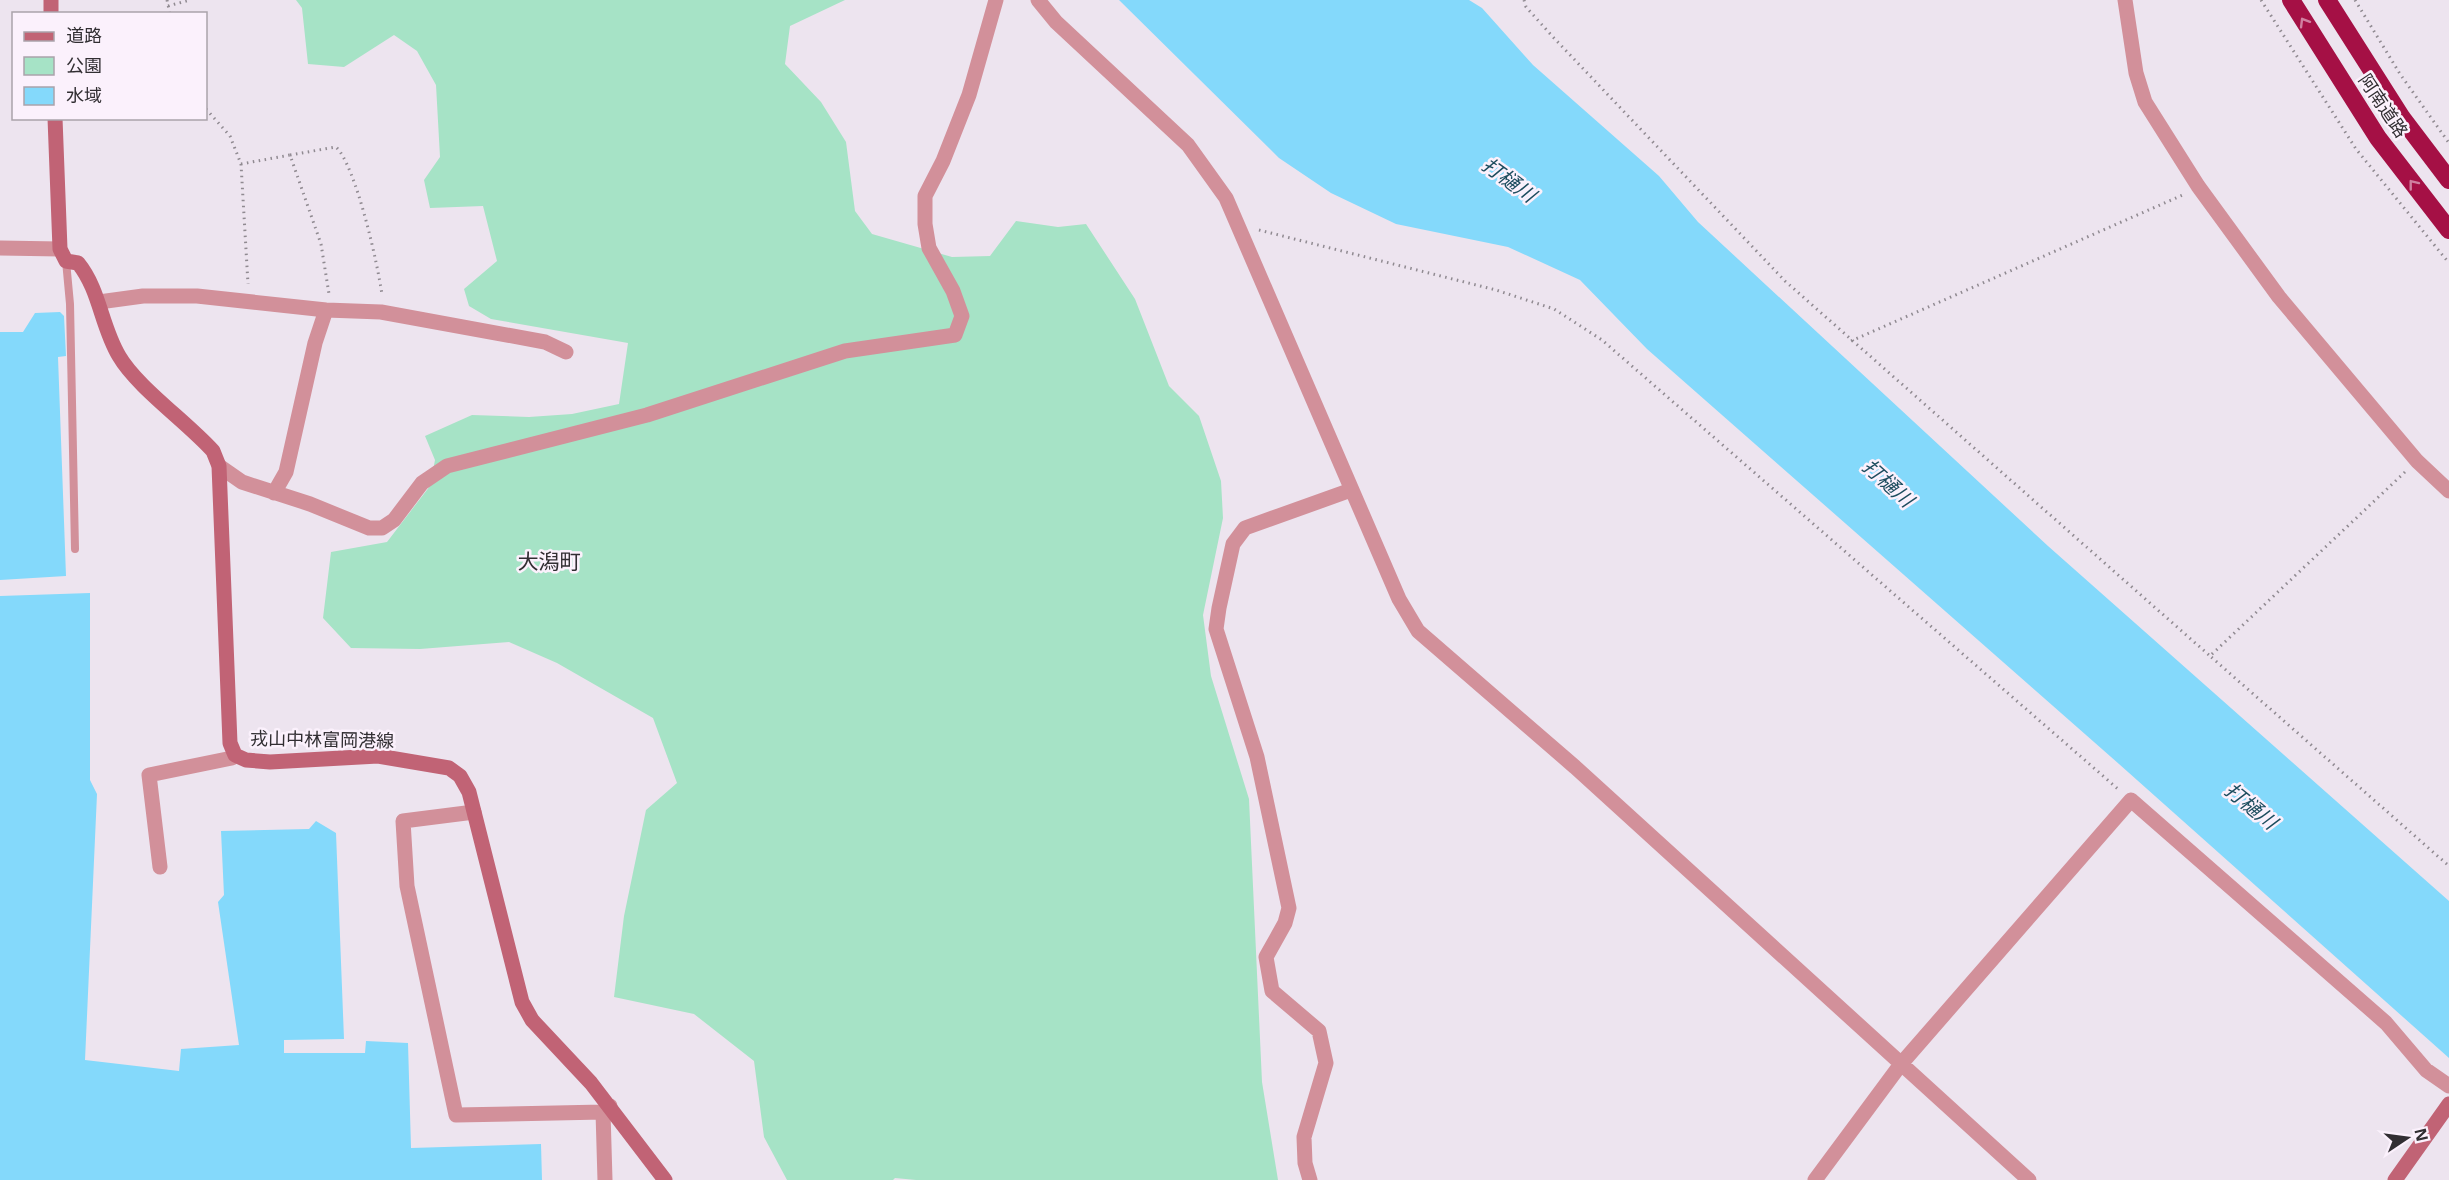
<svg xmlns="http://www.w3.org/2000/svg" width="2449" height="1180" viewBox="0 0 2449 1180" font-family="'Open Sans','Noto Sans JP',sans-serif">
  <rect width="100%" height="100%" fill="#ede4ef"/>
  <path fill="#a6e3c6" d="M 296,0 L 845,0 L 790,26 L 785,64 L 821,102 L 846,142 L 855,211 L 872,234 L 952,257 L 990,256 L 1016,221 L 1058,227 L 1086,224 L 1135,299 L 1169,386 L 1199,416 L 1221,481 L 1223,518 L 1203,615 L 1211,676 L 1249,799 L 1262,1082 L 1278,1180 L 916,1180 L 895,1178 L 893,1180 L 787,1180 L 764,1137 L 754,1061 L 694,1014 L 614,997 L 624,916 L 646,810 L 677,783 L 653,718 L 557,663 L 509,642 L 420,649 L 351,648 L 323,618 L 331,552 L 387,542 L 430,486 L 435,460 L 425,436 L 472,415 L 529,417 L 572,414 L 619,404 L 628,343 L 491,319 L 469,306 L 464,289 L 497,261 L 483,206 L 430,208 L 424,180 L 440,157 L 436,85 L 417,51 L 394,35 L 344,67 L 308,64 L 302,8 Z"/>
  <path fill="#84d9fb" d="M 1119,0 L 1469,0 L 1482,8 L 1533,65 L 1659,176 L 1698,222 L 2048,546 L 2449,901 L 2449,1058 L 2119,764 L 1647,349 L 1580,280 L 1508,247 L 1396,224 L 1331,193 L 1279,158 Z
    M 60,312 L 64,316 L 66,356 L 58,357 L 66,576 L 0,580 L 0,332 L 23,332 L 35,313 Z
    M 90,593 L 90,780 L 97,794 L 85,1060 L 179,1071 L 181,1049 L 239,1045 L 218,902 L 224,895 L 221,831 L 309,829 L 316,821 L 336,833 L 344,1039 L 284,1040 L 284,1053 L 365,1053 L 366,1041 L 408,1043 L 411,1148 L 541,1144 L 542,1180 L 0,1180 L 0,596 Z"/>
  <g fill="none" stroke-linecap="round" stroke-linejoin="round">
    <path stroke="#908a91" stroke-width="3" stroke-dasharray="1.5 4.5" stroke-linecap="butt" d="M 167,0 L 170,14
      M 1524,0 L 1526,7 L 1553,37 L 1785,281 L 2210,656
      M 2261,0 L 2356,149 L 2449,263
      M 2355,0 L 2400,74 L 2449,143
      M 168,6 L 190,0
      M 206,109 L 230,136 L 241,164 L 248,284
      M 290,155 L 336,147 C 356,166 378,265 382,295
      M 241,164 L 290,155 L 321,244 L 329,294
      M 1259,230 L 1496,290 L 1554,309 L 1602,340 L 2118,789
      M 1851,341 L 2185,194
      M 2405,472 L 2210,656 L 2449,866"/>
    <path stroke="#d2909a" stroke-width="8" d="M 66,261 L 70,304 L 75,549"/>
    <path stroke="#d2909a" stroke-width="15" d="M 1038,0 L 1056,22 L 1188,145 L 1226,198 L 1399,599 L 1418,631 L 1575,767 L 2029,1180
      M 2125,0 L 2136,73 L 2145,102 L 2198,186 L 2279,297 L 2417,461 L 2449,491
      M 0,248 L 60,249
      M 99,302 L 143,296 L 197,296 L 326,310 L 381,312 L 545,342 L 566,352
      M 219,466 L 242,482 L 310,504 L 369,528 L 382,528 L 394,520 L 422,483 L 447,466 L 647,415 L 845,351 L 955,335 L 962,316 L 953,291 L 929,248 L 925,224 L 925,196 L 943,161 L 969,95 L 996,0
      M 274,493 L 286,472 L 315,343 L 326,310
      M 474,812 L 403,821 L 407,886 L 456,1115 L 603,1112 L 610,1106
      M 160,867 L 149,775 L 232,758 L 235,755
      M 603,1112 L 605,1180
      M 1310,1180 L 1305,1163 L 1304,1137 L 1326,1063 L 1319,1031 L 1272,991 L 1266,957 L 1285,923 L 1289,908 L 1257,757 L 1216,629 L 1219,608 L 1233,544 L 1245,528 L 1351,490
      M 1815,1180 L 1901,1064 L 2131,800 L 2386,1023 L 2426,1070 L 2449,1086"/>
    <path stroke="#c16375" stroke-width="15" d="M 51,0 L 51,14
      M 55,118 L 60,249 L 66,261 L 78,263 C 100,290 101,326 119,356 C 137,387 187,422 213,451 L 219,466 L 230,743 L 235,755 L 246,760 L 270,762 L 378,756 L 449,768 L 460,776 L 469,792 L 522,1002 L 532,1020 L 591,1083 L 665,1180
      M 2395,1180 L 2449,1104"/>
    <path stroke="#a51045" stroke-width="18" d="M 2291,0 L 2378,138 L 2449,230
      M 2327,0 L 2402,118 L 2449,180"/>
  </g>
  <defs><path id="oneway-chevron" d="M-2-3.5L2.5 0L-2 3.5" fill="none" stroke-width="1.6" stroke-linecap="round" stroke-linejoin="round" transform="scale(1.5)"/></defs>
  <g stroke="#d080a0">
    <use href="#oneway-chevron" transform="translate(2304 22) rotate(-121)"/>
    <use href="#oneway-chevron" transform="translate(2413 184) rotate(-128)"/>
  </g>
  <g text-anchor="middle" stroke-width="5" stroke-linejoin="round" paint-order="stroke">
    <g font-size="18" fill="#312e32" stroke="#fbf1fc">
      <text transform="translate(2383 106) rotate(56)" y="6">阿南道路</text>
      <text transform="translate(322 740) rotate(1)" y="6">戎山中林富岡港線</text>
    </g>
    <g font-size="20" font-style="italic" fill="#1d4d5f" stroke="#fbf1fc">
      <text transform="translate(1509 180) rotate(36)" y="7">打樋川</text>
      <text transform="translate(1888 483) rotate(42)" y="7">打樋川</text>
      <text transform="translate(2251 806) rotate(39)" y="7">打樋川</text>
    </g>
    <g font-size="21" fill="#312e32" stroke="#fbf1fc">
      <text x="549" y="569">大潟町</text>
    </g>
  </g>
  <rect x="12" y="12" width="195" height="108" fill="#fbf1fc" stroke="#aaa3ab" stroke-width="1.5"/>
  <rect x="24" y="32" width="30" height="9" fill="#c16375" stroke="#aaa3ab" stroke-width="1.5"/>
  <text x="66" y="42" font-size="18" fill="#312e32">道路</text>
  <rect x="24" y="57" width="30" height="18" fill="#a6e3c6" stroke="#aaa3ab" stroke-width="1.5"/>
  <text x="66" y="72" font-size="18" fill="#312e32">公園</text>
  <rect x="24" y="87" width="30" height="18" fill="#84d9fb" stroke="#aaa3ab" stroke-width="1.5"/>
  <text x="66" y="102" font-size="18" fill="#312e32">水域</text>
  <g transform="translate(2407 1138) rotate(77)" stroke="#fbf1fc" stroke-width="4.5" paint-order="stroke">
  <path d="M0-4.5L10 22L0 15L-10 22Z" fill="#312e32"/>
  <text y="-9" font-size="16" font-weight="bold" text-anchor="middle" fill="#312e32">N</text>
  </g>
</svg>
